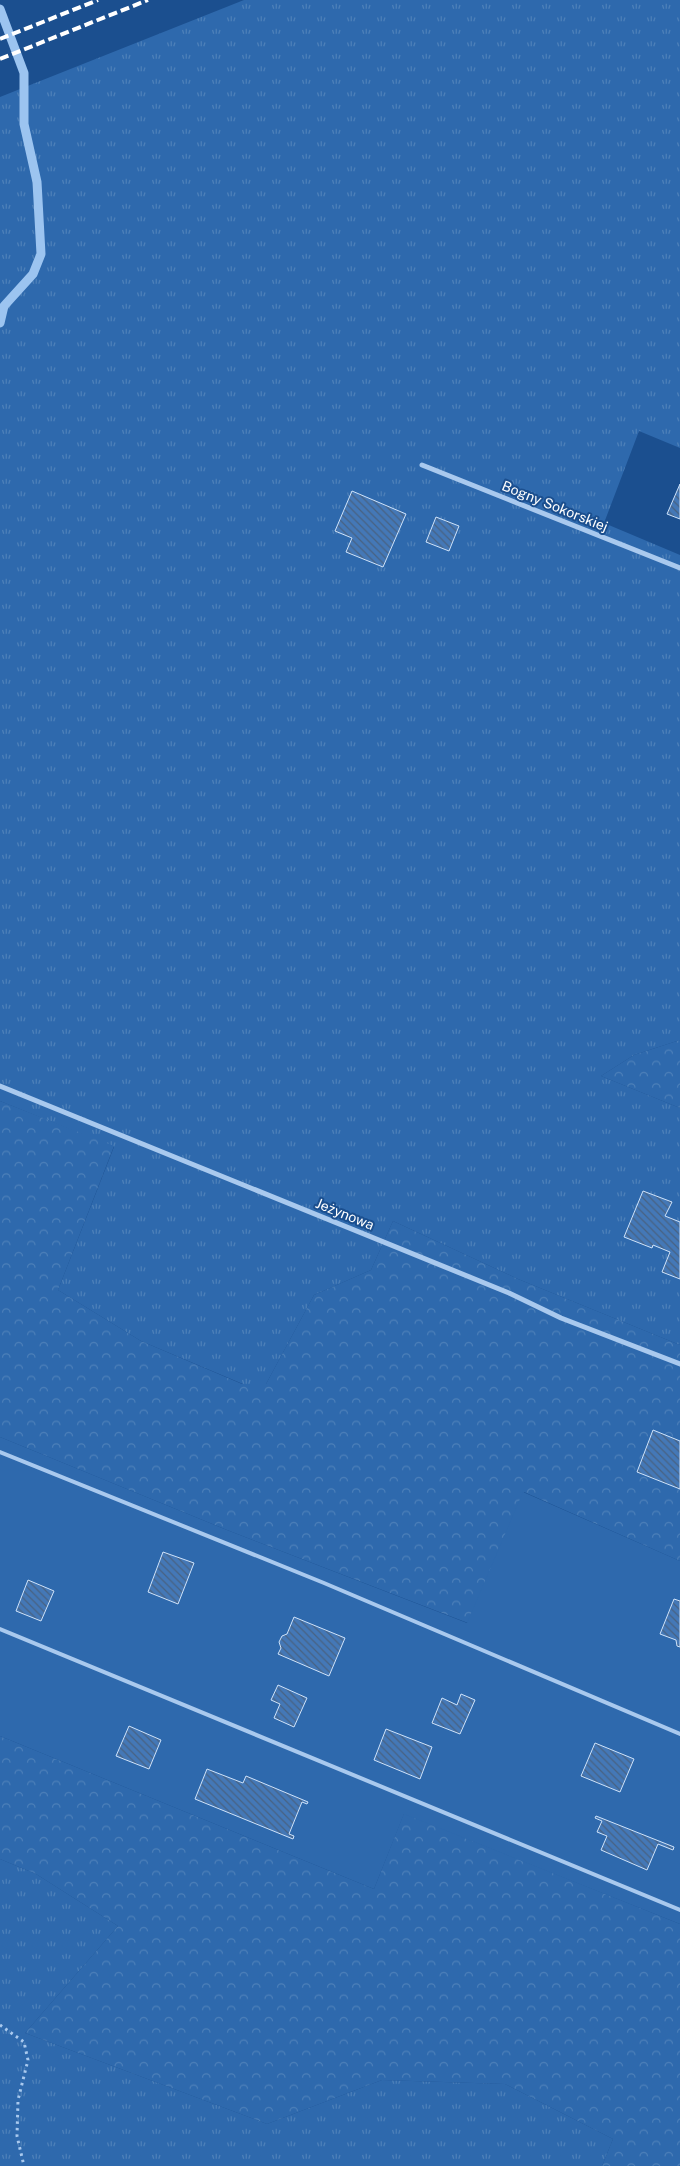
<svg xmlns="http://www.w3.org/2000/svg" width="680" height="2166" viewBox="0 0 680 2166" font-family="'Public Sans',sans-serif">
  <defs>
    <pattern id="grass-tufts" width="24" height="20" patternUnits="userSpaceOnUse" patternTransform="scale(1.25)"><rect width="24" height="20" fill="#2e69ad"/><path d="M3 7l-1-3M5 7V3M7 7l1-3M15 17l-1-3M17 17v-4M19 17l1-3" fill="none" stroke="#4d80b9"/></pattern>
    <pattern id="forest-crowns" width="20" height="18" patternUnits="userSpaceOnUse" patternTransform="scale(1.25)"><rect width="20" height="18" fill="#2e69ad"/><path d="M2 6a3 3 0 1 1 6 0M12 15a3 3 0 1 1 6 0" fill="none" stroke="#4d80b9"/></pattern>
    <pattern id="building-back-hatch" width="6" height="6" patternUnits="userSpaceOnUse" patternTransform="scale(1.25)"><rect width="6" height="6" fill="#4478b7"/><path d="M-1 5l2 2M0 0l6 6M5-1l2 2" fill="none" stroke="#486282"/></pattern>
  </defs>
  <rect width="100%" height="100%" fill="#1b4f8f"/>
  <path fill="url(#grass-tufts)" d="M 244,0 L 680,0 L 680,448 L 639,431 L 604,523 L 680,555 L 680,1040 L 634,1055 L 601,1076 L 680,1108 L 680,1345 L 518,1279 L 393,1221 L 371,1270 L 314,1295 L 266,1384 L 243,1384 L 141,1341 L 58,1290 L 114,1147 L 0,1101 L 0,97 Z
    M 0,1859 L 36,1874 L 118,1926 L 25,2033 L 267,2124 L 382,2080 L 505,2084 L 613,2139 L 602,2166 L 0,2166 Z"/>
  <path fill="url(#forest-crowns)" d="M 680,1040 L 680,1108 L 601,1076 L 634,1055 Z
    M 0,1101 L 114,1146 L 58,1290 L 141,1341 L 242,1384 L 266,1384 L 314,1295 L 371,1270 L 393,1221 L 518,1279 L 680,1345 L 680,1561 L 524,1492 L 468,1623 L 227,1530 L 0,1437 Z
    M 0,1736 L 374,1889 L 404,1813 L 680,1924 L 680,2166 L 602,2166 L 613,2139 L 505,2084 L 382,2080 L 267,2124 L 25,2033 L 118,1926 L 36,1874 L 0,1859 Z"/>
  <path fill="#2e69ad" d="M 0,1437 L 227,1530 L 467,1623 L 523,1492 L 680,1561 L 680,1924 L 404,1814 L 374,1889 L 0,1736 Z"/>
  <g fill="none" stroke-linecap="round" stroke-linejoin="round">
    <path stroke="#9cc4f0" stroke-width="9" d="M 0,9 L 24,73 L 24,124 L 37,182 L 41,254 L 33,274 L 4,306 L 0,323"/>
  </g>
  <path fill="url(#building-back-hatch)" stroke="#cfe3fa" d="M 680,484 L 680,519 L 667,514 Z
    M 352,491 L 406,514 L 383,567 L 346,552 L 352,538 L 335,531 Z
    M 436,517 L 459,526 L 449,551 L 426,542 Z
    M 643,1191 L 672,1202 L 665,1216 L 680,1222 L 680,1279 L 662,1272 L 670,1252 L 653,1245 L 652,1248 L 624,1237 Z
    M 653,1430 L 680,1441 L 680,1489 L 637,1472 Z
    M 163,1552 L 194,1563 L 178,1604 L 148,1592 Z
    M 28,1580 L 54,1591 L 41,1621 L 16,1611 Z
    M 674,1599 L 680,1601 L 680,1647 L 677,1646 L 676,1640 L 660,1634 Z
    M 294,1617 L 345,1638 L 329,1676 L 278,1654 L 281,1648 L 279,1642 L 282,1636 L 287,1634 Z
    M 278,1685 L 307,1698 L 294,1727 L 274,1718 L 280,1704 L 271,1700 Z
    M 461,1694 L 475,1700 L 460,1734 L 432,1723 L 442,1698 L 457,1705 Z
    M 129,1726 L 161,1740 L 149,1769 L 116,1756 Z
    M 386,1729 L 432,1747 L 420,1779 L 374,1760 Z
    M 595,1743 L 634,1759 L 620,1792 L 581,1776 Z
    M 207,1769 L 243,1783 L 246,1776 L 308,1802 L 307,1804 L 302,1802 L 289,1834 L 294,1836 L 293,1839 L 195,1799 Z
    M 596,1816 L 674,1847 L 673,1850 L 658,1844 L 647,1870 L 601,1850 L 607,1836 L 597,1832 L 602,1821 L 595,1818 Z"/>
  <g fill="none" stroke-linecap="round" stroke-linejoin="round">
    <path stroke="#a9c9ee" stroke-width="3" stroke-dasharray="2.5 4" stroke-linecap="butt" d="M 0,2025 L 24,2042 L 28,2060 L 18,2100 L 17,2136 L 24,2166"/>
    <path stroke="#a9c9ee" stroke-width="4" d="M 0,1452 L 324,1583 L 680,1734
      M 0,1629 L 680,1910"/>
    <path stroke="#a9c9ee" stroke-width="5" d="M 422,465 L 680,568
      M 0,1086 L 509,1293 L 561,1318 L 680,1364"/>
    <path stroke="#fff" stroke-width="4" stroke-dasharray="9 4" stroke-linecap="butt" d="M 0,39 L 98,0
      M 0,59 L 148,0"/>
  </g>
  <g text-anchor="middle" stroke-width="4" stroke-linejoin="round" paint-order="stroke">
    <g font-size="14" fill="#fff" stroke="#1b4f8f">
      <text transform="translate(555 506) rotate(22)" y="5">Bogny Sokorskiej</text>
      <text transform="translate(345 1214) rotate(22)" y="5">Jeżynowa</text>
    </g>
  </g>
</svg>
